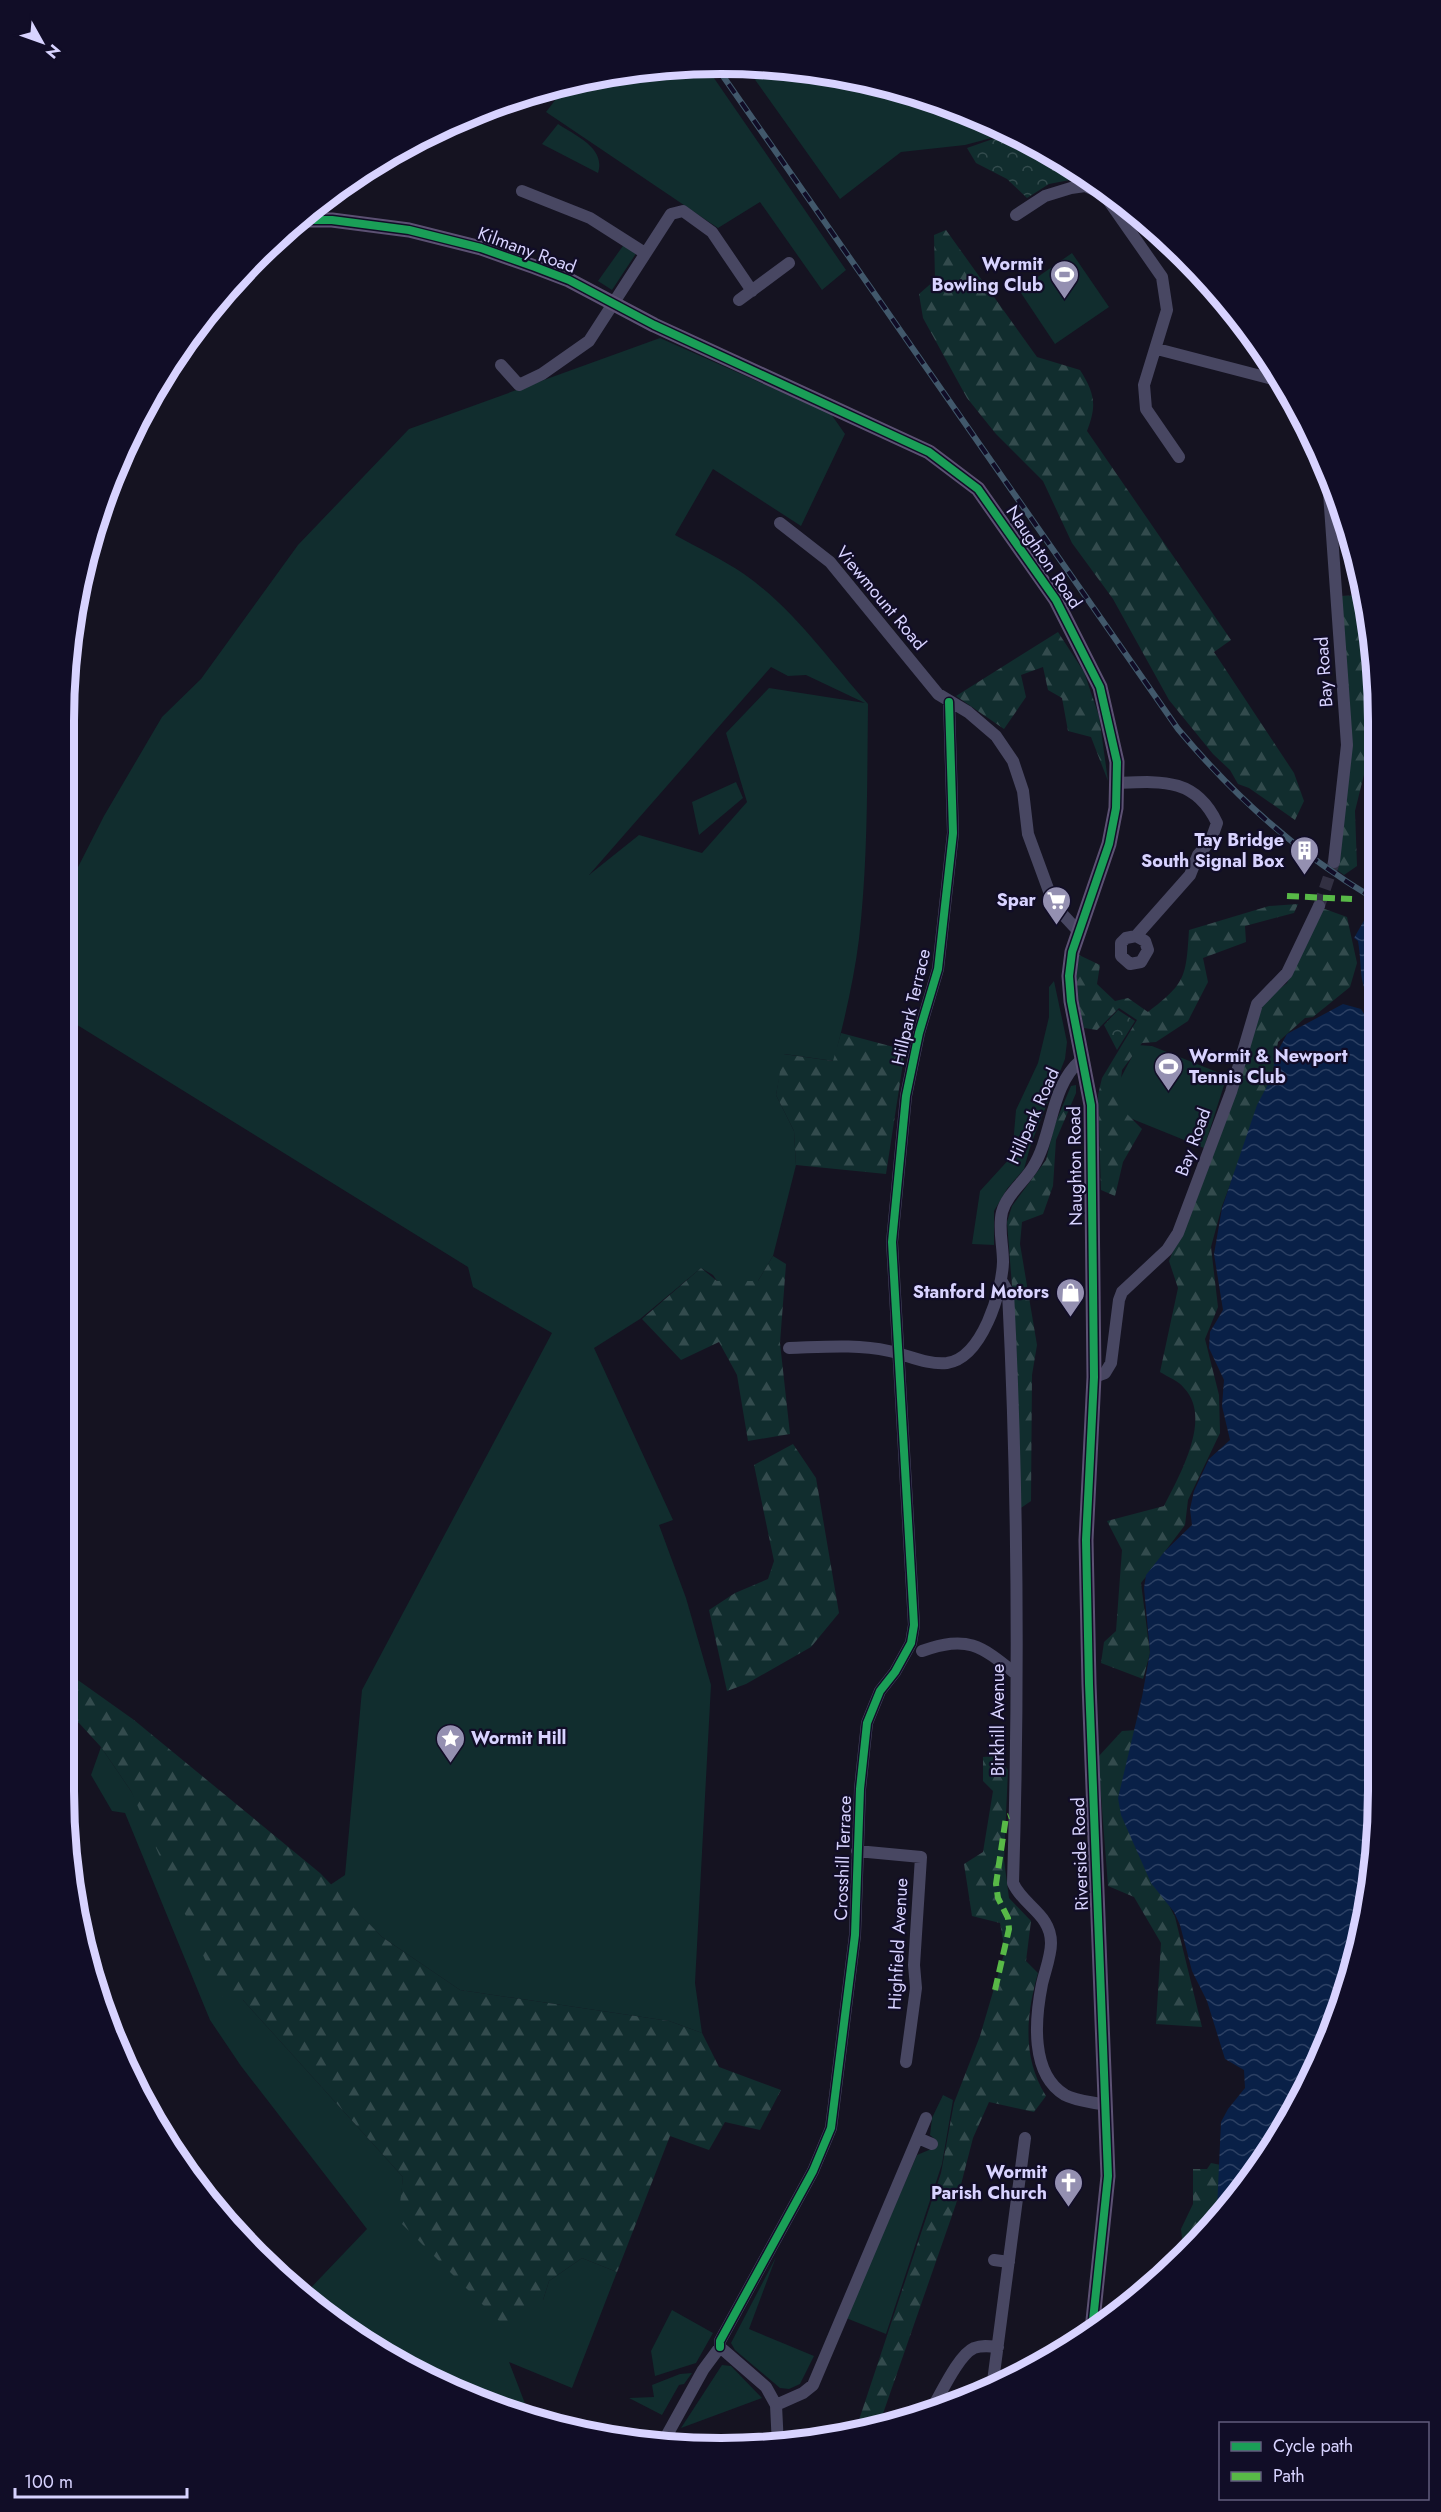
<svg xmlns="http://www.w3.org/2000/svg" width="1441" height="2512" viewBox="0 0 1441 2512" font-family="Jost,sans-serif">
  <defs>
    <pattern id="forest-firs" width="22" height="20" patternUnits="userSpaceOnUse" patternTransform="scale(1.5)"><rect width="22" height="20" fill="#112d2e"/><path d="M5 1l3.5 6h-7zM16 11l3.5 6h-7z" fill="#334b4d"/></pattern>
    <pattern id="park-crowns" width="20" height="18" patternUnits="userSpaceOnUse" patternTransform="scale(1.5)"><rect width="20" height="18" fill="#112d2e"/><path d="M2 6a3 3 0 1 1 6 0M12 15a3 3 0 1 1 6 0" fill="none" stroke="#334b4d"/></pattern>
    <pattern id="water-waves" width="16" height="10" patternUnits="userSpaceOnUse" patternTransform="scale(1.5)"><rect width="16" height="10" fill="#092047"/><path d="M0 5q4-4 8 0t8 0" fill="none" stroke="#2c4063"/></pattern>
  </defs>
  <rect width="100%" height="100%" fill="#151321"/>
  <path fill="#112d2e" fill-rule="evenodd" d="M 678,64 L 705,65 L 846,270 L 822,290 L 760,202 L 718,228 L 546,112 L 569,82 Z
    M 746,67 L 807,69 L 932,98 L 1010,133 L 965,145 L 901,152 L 840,199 Z
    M 558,124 C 576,136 606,148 598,173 L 542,144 Z
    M 625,243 L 637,252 L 612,290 L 598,281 Z
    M 1072,253 L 1109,307 L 1055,344 L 1019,290 Z
    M 660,338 L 831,414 L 845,434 L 801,526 L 713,469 L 675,535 C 698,548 722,559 744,574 C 793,608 829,660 868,704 C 867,783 868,861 859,939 C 854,980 844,1021 834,1061 L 784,1054 L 776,1095 L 794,1131 L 796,1165 L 773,1256 L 758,1281 L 717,1281 L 713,1275 L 701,1268 L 640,1319 L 594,1348 L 673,1520 L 659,1525 L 686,1598 L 711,1685 L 695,1983 L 702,2033 L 669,2021 L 460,1990 L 382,1937 L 330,1885 L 345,1875 L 362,1690 L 552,1333 L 473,1287 L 468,1267 L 66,1018 L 65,916 L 73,877 L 104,816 L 162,717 L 201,679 L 298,545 L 409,429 ZM 771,667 L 788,676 L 806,675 L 865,703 L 769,688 L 726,733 L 747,802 L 702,853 L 639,835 L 589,875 Z
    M 736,782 L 743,798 L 699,835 L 692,802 Z
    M 1054,981 L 1067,1042 L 1065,1059 L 1031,1144 L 1024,1169 L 1007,1189 L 994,1211 L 994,1245 L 972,1244 L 980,1191 L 1012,1156 L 1016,1110 L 1038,1063 L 1049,1017 L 1049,987 Z
    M 1138,1045 L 1152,1046 L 1227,1076 L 1204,1148 L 1105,1108 Z
    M 101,1747 L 131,1791 L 243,2000 L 403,2177 L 399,2220 L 543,2300 L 549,2281 L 582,2258 L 617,2272 L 572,2388 L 509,2362 L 531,2419 L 430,2381 L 355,2338 L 303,2296 L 367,2229 L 241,2066 L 210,2020 L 125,1813 L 112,1811 L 91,1775 Z
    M 943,2095 L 953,2100 L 942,2164 L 886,2334 L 846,2318 L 917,2155 L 936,2147 L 937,2141 L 930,2135 L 932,2118 Z
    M 776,2257 L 749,2329 L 814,2356 L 800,2384 L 789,2389 L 780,2388 L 735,2350 L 731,2343 Z
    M 672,2310 L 713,2333 L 696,2363 L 655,2376 L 651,2351 Z
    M 722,2365 L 731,2366 L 762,2398 L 681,2428 Z
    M 692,2373 L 684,2384 L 679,2385 L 662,2415 L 629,2398 L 654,2397 L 652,2385 L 680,2374 Z"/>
  <path fill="url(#forest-firs)" d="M 946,230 L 1037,357 L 1080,370 C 1095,394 1097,405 1087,431 L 1231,640 L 1214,652 L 1294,773 L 1304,801 L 1295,820 L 1249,788 L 1238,784 L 1230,770 L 1213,754 L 1169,700 L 1113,599 L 1072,543 L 1043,481 L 996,434 L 967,398 L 923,318 L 919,294 L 935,280 L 934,235 Z
    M 1363,595 L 1372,635 L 1373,738 L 1355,811 L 1357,866 L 1344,875 L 1337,870 L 1350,748 L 1341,596 Z
    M 1058,632 L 1084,672 L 1099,716 L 1108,781 L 1091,737 L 1068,731 L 1062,698 L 1048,690 L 1043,667 L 1021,675 L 1026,697 L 1004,729 L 956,696 Z
    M 1298,904 L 1294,913 L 1245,926 L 1246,942 L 1203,958 L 1208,982 L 1188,1021 L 1156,1042 L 1142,1043 L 1122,1070 L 1118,1105 L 1142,1129 L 1123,1162 L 1115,1196 L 1101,1190 L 1098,1095 L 1102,1078 L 1137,1020 L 1119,1008 L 1097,1030 L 1084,1028 L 1074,981 L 1079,955 L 1100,965 L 1097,984 L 1115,1001 L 1128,998 L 1148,1012 C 1186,983 1186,977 1189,930 L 1269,906 Z
    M 1322,908 L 1347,917 L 1357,963 L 1350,987 L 1313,1017 L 1305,1018 L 1278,1042 L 1273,1071 L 1222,1206 L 1211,1247 L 1218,1307 L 1205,1339 L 1219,1395 L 1220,1433 L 1188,1500 L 1185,1525 L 1141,1583 L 1150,1653 L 1143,1679 L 1101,1663 L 1104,1642 L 1116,1631 L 1122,1550 L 1107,1521 L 1164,1506 C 1179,1476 1213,1418 1184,1388 C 1179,1381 1168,1377 1160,1372 L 1178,1288 L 1169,1261 L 1200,1187 L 1264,1001 L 1287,983 Z
    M 841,1033 L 905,1050 L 886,1174 L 796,1165 L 794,1131 L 776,1095 L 783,1054 L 833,1061 Z
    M 1076,1085 L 1076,1093 L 1056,1140 L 1053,1186 L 1043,1214 L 1022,1222 L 1020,1244 L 1037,1345 L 1032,1375 L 1031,1501 L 1018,1510 L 1016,1337 L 1007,1222 L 1012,1206 L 1046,1160 L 1055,1124 L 1071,1086 Z
    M 773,1256 L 786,1264 L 780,1343 L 790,1434 L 748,1441 L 737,1375 L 719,1342 L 681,1360 L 642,1319 L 701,1268 L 717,1281 L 758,1281 Z
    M 793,1444 L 816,1478 L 839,1613 L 811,1647 L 746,1684 L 727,1691 L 709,1610 L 735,1593 L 768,1579 L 774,1561 L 754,1465 Z
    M 68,1673 L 134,1720 L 320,1873 L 382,1937 L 460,1990 L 669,2021 L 702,2033 L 719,2067 L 781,2090 L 760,2130 L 725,2122 L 709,2150 L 670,2136 L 617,2272 L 582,2258 L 549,2281 L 543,2300 L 508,2330 L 398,2220 L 403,2177 L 243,2000 L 221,1996 L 131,1791 L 101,1747 L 79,1723 L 68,1720 Z
    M 1137,1730 L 1151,1870 L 1175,1917 L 1202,2027 L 1156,2024 L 1161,1943 L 1134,1897 L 1108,1886 L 1098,1757 L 1122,1731 Z
    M 997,1756 L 1008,1770 L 1004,1860 L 1009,1898 L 1031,1921 L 1026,1961 L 1038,1973 C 1026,2016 1022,2057 1046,2096 L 1034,2112 L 989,2102 L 973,2138 L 956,2204 L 878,2428 L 854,2435 L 941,2173 L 954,2103 L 980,2036 L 1005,1951 L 1000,1923 L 972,1916 L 964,1864 L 983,1852 L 993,1791 L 983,1781 L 983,1757 Z
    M 1211,2163 L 1221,2165 L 1224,2213 L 1184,2256 L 1181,2229 L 1193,2204 L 1193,2169 L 1207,2169 Z"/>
  <path fill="url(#park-crowns)" d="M 1010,133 L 1050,151 L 1076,171 L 1075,179 L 1049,184 L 1027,198 L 1007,179 L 976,163 L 967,148 Z
    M 1118,1010 L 1135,1021 L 1117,1050 L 1104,1025 Z"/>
  <path fill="url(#water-waves)" d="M 1373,751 L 1374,1008 C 1357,981 1363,971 1358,941 L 1354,938 L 1370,910 L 1365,837 L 1368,815 L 1366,786 Z
    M 1343,1004 L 1361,1009 L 1369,1022 L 1374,1014 L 1377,1834 L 1343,2003 L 1290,2121 L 1212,2228 L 1217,2209 L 1221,2122 L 1228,2109 L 1245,2088 L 1244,2070 L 1225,2059 L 1207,2001 L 1192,1971 L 1180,1925 L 1174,1912 L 1151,1883 L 1121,1815 L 1118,1798 L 1142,1697 L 1150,1652 L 1144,1588 L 1146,1575 L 1165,1551 L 1192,1525 L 1190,1509 L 1194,1491 L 1209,1459 L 1230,1440 L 1222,1406 L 1224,1380 L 1209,1348 L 1210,1332 L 1223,1310 L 1214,1254 L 1222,1208 L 1257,1105 L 1274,1073 L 1274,1058 L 1287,1034 Z"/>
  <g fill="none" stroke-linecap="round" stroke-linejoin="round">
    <path stroke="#323042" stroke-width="12" stroke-dasharray="12 6" stroke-linecap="butt" d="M 1319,906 L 1334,862"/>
    <path stroke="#484762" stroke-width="12" d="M 522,191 L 590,218 L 645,253
      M 1016,215 L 1045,196 L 1071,188 L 1085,186 L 1104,194 L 1162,277 L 1167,310 L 1144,385 L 1146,409 L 1179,457
      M 739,300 L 789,263
      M 1157,349 L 1280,381
      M 501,365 L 519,385 L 542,374 L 589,341 L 671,214 L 683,211 L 712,232 L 752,291
      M 1328,479 L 1347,745 L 1334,862
      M 780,523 L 830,562 L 938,694 L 968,712 L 996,736 L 1013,761 L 1023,791 L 1028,834 L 1054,905 L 1079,932
      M 1118,783 C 1162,781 1196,778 1217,823 L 1211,840 L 1198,855 L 1190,875 L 1136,936 L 1126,938 L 1121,943 L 1121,956 L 1130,964 L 1141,962 L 1148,950 L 1145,941 L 1136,936
      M 1001,1280 L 1008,1292 C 1018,1489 1019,1686 1013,1883 C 1023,1906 1051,1914 1051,1943 C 1051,1956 1045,1971 1042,1984 C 1035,2019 1030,2074 1065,2095 C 1076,2101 1093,2102 1105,2105
      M 789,1348 C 824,1347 856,1344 889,1351 C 908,1355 927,1365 947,1363 C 982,1358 1002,1292 1003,1262 C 1003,1245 998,1228 1002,1212 C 1007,1194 1024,1182 1033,1167 C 1053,1135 1050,1086 1081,1060
      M 1094,1377 L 1105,1373 L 1111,1363 L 1119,1300 L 1122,1292 L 1167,1250 L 1178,1233 L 1231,1092 L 1257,1004 L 1287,973 L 1319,906
      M 922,1651 C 968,1635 980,1645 1016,1674
      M 857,1851 L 921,1857 L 914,1965 L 916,1988 L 906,2062
      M 918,2138 L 932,2144
      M 994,2260 L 1009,2262
      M 720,2347 L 720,2341 L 813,2171 L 831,2128 L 855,1935 L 860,1789 L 867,1723 L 880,1691 L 895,1672 L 911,1643 L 914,1625 L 892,1242 L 906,1096 L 919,1033 L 938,969 L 953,833 L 949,702
      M 720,2347 L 766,2387 L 776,2405 L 778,2446
      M 992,2389 L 1025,2138
      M 776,2405 L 803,2393 L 813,2385 L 926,2118
      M 930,2412 C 940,2396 958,2355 974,2348 C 982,2345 989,2346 998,2347
      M 662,2444 L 703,2370 L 720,2347"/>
    <path stroke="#5c5173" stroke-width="15" d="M 297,220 L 332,220 L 409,230 L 481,248 L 535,267 L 569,280 L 654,325 L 929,452 L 978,489 L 1056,600 L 1100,687 L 1117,762 L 1116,808 L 1109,844 L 1072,952 L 1069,976 L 1071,1001 L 1091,1105 L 1094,1377 L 1086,1540 L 1089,1684 L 1108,2176 L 1092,2330"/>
    <defs>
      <path id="rail" d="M 716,66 L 1178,729 C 1235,797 1297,853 1373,898"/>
    </defs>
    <use href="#rail" stroke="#41586b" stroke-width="6"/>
    <use href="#rail" stroke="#110d27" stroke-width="4" stroke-dasharray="11" stroke-linecap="butt"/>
    <path stroke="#58b947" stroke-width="6" stroke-dasharray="12 6" stroke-linecap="butt" d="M 1287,896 L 1352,899
      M 995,1990 L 1009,1929 L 1008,1918 L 998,1898 L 996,1884 L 1006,1817 L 1009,1816"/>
    <defs>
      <path id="cycleway" d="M 297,220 L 332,220 L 409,230 L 481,248 L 535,267 L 569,280 L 654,325 L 929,452 L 978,489 L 1056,600 L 1100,687 L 1117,762 L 1116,808 L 1109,844 L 1072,952 L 1069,976 L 1071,1001 L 1091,1105 L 1094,1377 L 1086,1540 L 1089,1684 L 1108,2176 L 1092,2330
        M 720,2347 L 720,2341 L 813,2171 L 831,2128 L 855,1935 L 860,1789 L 867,1723 L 880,1691 L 895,1672 L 911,1643 L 914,1625 L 892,1242 L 906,1096 L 919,1033 L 938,969 L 953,833 L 949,702"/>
    </defs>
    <use href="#cycleway" stroke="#110d27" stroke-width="11"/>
    <use href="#cycleway" stroke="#1a9f57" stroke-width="8"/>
  </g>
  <defs>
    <symbol id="stadium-pin" viewBox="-11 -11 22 30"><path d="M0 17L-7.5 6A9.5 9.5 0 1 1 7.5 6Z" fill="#9490b1" stroke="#110d27"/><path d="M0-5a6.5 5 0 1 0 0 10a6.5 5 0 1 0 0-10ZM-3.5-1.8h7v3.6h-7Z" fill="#fff"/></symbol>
    <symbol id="building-pin" viewBox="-11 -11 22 30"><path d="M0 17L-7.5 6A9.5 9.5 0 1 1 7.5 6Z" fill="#9490b1" stroke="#110d27"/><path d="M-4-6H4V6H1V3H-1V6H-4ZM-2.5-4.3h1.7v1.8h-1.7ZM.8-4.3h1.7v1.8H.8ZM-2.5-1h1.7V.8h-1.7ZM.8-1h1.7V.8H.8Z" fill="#fff"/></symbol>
    <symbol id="supermarket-pin" viewBox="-11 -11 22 30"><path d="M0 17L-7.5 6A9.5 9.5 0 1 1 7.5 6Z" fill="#9490b1" stroke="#110d27"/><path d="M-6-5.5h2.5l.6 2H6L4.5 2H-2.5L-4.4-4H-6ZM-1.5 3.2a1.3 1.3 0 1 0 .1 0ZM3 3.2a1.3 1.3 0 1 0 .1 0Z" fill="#fff"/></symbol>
    <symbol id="shop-pin" viewBox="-11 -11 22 30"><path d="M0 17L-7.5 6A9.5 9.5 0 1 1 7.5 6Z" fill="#9490b1" stroke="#110d27"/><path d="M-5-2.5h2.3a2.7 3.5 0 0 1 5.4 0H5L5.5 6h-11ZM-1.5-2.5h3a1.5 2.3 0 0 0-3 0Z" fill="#fff"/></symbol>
    <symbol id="sight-pin" viewBox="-11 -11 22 30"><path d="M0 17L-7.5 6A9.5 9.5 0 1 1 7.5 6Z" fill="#9490b1" stroke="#110d27"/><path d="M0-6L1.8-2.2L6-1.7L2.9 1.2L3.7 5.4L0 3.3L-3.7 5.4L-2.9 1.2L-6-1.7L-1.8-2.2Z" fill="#fff"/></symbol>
    <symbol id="church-pin" viewBox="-11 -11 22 30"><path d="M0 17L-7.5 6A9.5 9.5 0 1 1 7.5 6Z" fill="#9490b1" stroke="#110d27"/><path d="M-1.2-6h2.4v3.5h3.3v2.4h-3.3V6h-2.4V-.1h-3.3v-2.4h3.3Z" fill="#fff"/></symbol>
  </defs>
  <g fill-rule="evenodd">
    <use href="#stadium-pin" x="1048" y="258" width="33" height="45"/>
    <use href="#building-pin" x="1288" y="834" width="33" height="45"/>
    <use href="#supermarket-pin" x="1040" y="884" width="33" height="45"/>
    <use href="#stadium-pin" x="1152" y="1050" width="33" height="45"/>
    <use href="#shop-pin" x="1054" y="1276" width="33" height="45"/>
    <use href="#sight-pin" x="434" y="1722" width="33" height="45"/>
    <use href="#church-pin" x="1052" y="2166" width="33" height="45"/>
  </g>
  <g text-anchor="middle" stroke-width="4.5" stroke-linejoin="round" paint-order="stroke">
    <g font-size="18" fill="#d8d3ff" stroke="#110d27">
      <text transform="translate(527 250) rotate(20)" y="6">Kilmany Road</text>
      <text transform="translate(1044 557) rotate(56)" y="6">Naughton Road</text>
      <text transform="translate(881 598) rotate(50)" y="6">Viewmount Road</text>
      <text transform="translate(1324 672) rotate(-94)" y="6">Bay Road</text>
      <text transform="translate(911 1007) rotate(-77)" y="6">Hillpark Terrace</text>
      <text transform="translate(1033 1116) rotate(-66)" y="6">Hillpark Road</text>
      <text transform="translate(1193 1142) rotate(-70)" y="6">Bay Road</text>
      <text transform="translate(1075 1166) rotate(-91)" y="6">Naughton Road</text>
      <text transform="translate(998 1720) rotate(-90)" y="6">Birkhill Avenue</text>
      <text transform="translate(1080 1854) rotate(-92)" y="6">Riverside Road</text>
      <text transform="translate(843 1858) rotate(-88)" y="6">Crosshill Terrace</text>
      <text transform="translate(898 1944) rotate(-87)" y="6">Highfield Avenue</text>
    </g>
    <g font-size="18" font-weight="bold" fill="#d8d3ff" stroke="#110d27" text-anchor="end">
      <text x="1043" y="270">Wormit<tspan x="1043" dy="21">Bowling Club</tspan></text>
      <text x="1284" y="846">Tay Bridge<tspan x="1284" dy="21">South Signal Box</tspan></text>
      <text x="1036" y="906">Spar</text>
      <text x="1189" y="1062" text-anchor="start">Wormit &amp; Newport<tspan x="1189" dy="21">Tennis Club</tspan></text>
      <text x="1049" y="1298">Stanford Motors</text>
      <text x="471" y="1744" text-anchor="start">Wormit Hill</text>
      <text x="1047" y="2178">Wormit<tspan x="1047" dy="21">Parish Church</tspan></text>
    </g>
  </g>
  <path d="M0 0H1441V2512H0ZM721 74H721A647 647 0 0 1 1368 721V1791A647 647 0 0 1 721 2438H721A647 647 0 0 1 74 1791V721A647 647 0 0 1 721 74Z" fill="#110d27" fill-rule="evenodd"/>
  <path fill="none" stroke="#d8d3ff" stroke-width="8" d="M721 74H721A647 647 0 0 1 1368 721V1791A647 647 0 0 1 721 2438H721A647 647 0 0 1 74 1791V721A647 647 0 0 1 721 74Z"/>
  <rect x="1219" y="2422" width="210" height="78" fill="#110d27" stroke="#615c7d" stroke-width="1.5"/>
  <rect x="1231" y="2442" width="30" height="9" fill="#1a9f57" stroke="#615c7d" stroke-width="1.5"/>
  <text x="1273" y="2452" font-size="18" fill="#d8d3ff">Cycle path</text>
  <rect x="1231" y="2472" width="30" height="9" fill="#58b947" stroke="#615c7d" stroke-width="1.5"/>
  <text x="1273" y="2482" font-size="18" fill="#d8d3ff">Path</text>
  <g transform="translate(42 42) rotate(130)" stroke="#110d27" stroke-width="4.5" paint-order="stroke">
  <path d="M0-4.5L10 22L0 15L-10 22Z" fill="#d8d3ff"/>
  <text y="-9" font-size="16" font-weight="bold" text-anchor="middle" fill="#d8d3ff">N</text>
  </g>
  <path d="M15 2488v9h172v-9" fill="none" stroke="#d8d3ff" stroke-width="3"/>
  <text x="24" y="2488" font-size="18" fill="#d8d3ff" stroke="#110d27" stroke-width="4.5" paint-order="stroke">100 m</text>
</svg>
